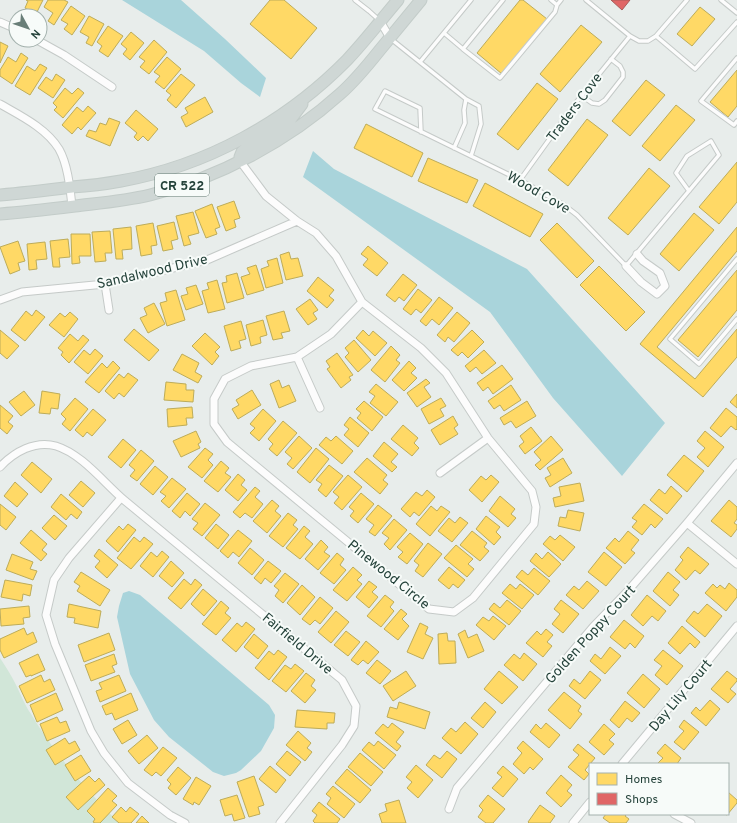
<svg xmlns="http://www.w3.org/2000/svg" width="737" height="823" viewBox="0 0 737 823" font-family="Overpass,sans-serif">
  <rect width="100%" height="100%" fill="#e8edeb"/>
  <path fill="#d1e6d8" d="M 0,658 C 5,666 10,673 14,681 C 20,692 24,704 31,714 C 55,754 86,790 119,823 L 0,823 Z"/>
  <path fill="#a9d4db" d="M 122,0 L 181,0 L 225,39 L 266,78 L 260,97 L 241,83 L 204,51 Z
    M 313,151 L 334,169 L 527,269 L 665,423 L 622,476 L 553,398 L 490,312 L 303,177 Z
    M 129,591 L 140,595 L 269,705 L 275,715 L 274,728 L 261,751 L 241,770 L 236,773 L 224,776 L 213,772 L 169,737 L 154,720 L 130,674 L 117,617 L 119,606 L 123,593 Z"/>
  <path fill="#ffd966" stroke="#bdac59" d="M 26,0 L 43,0 L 36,14 L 25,8 L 28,1 Z
    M 48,0 L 64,0 L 68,2 L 54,25 L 48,21 L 53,13 L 44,7 Z
    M 270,0 L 284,0 L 317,28 L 291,59 L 250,24 Z
    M 520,0 L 523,0 L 547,19 L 502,74 L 477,53 Z
    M 71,6 L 85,16 L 72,35 L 64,29 L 68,24 L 61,20 Z
    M 700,7 L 715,19 L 692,46 L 677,34 Z
    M 89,16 L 104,24 L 92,46 L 86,43 L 89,37 L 80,32 Z
    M 581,25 L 602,42 L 560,92 L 540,74 Z
    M 108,26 L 123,36 L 108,57 L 99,51 L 102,46 L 97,42 Z
    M 131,32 L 144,43 L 130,60 L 123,54 L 127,49 L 121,44 Z
    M 154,40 L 167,52 L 149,74 L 140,67 L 145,61 L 139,57 Z
    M 0,42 L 8,46 L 0,63 Z
    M 21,53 L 28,58 L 12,84 L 0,76 L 0,70 L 8,57 L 16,62 Z
    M 167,57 L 181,69 L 164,89 L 155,82 L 160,76 L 154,72 Z
    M 40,64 L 47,68 L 30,95 L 15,86 L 27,66 L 35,71 Z
    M 737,70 L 737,106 L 728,117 L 710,102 Z
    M 56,74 L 65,80 L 53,98 L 38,88 L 46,77 L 52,81 Z
    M 181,74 L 195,85 L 176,108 L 167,100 L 171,95 L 166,91 Z
    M 646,80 L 665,95 L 630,136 L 612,121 Z
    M 537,83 L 558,99 L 518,150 L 497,134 Z
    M 65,88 L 72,94 L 78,88 L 84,93 L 63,118 L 54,110 L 57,107 L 53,103 Z
    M 205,97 L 213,112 L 186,127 L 181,117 L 188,113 L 185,108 Z
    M 676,105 L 695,120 L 660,161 L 642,146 Z
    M 88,106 L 96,113 L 81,130 L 78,127 L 72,134 L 62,125 L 77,107 L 83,112 Z
    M 136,110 L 158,129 L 148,141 L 143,136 L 138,141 L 134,137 L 137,133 L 125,123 Z
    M 109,118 L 120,122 L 110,146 L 86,136 L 89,130 L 96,132 L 100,123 L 106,125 Z
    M 587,119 L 608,135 L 568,186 L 548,170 Z
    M 366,124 L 423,153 L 412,177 L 354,148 Z
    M 428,158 L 478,180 L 467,203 L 418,181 Z
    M 737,162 L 737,202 L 719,224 L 699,207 Z
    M 649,168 L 670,186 L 628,235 L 608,218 Z
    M 485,183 L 543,214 L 530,237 L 473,206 Z
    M 234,201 L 240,218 L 234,220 L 236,227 L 226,231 L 217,207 Z
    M 212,204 L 220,227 L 215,229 L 217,234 L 206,238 L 195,211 Z
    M 193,212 L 199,233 L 188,236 L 191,244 L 184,246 L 176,216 Z
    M 694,213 L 714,230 L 679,271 L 660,254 Z
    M 174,222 L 178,239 L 171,241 L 173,249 L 163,251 L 157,226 Z
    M 153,223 L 157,245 L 151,246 L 152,254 L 141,256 L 136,226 Z
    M 557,223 L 594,261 L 577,278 L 540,240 Z
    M 131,227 L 132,249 L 122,250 L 123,259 L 116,259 L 113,229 Z
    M 737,227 L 737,251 L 657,347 L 695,379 L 737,329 L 737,357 L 703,397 L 640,344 Z
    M 110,231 L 112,253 L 105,253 L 106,261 L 95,262 L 92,232 Z
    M 71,234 L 90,234 L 91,256 L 79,256 L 80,263 L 72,264 Z
    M 68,239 L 70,257 L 59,258 L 60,267 L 53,267 L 50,241 Z
    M 18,241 L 25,261 L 18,263 L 20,270 L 10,274 L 0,247 Z
    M 45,242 L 47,259 L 36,260 L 37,269 L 29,270 L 27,244 Z
    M 368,246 L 388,263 L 377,276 L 363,265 L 368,259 L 361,254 Z
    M 289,252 L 291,259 L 298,258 L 303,276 L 286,280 L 280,255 Z
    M 277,258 L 283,283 L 266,288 L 261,269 L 269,266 L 267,261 Z
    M 256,265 L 264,290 L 247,295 L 241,277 L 250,274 L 247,268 Z
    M 599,266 L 645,312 L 626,331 L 580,285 Z
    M 737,270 L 737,310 L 698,357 L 678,340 Z
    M 237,273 L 244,298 L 227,303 L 222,283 L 227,282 L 226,276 Z
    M 403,274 L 417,285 L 404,301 L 399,297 L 395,302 L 386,295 Z
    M 318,277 L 334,290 L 329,296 L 334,300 L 327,308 L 307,291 Z
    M 217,280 L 225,309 L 208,313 L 202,291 L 209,289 L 207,283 Z
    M 196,285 L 203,304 L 186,310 L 181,296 L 188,294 L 186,288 Z
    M 418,289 L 432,300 L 421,313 L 416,309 L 411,315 L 403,309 Z
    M 176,290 L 185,320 L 167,326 L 160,303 L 167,301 L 165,293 Z
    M 439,297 L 453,308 L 439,325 L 432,319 L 426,326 L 420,321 Z
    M 310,299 L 318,310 L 313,313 L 317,319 L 308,325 L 296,309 Z
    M 154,303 L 165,324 L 148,333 L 140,318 L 147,315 L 144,308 Z
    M 36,310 L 45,317 L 25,341 L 11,330 L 26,311 L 32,316 Z
    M 284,311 L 290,331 L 281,333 L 283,338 L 273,340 L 266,316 Z
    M 70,312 L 78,319 L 64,337 L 49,325 L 60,313 L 65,317 Z
    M 457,312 L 470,323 L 454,342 L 448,337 L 445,342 L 437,335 Z
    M 263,320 L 267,335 L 260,337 L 261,343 L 251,346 L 246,325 Z
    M 241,321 L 246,339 L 239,341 L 241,348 L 231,351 L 224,326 Z
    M 134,329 L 159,350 L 149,361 L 124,340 Z
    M 0,330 L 19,346 L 7,359 L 0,353 Z
    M 363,330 L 369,336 L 373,331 L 387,343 L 375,356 L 356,338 Z
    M 472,330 L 484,342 L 468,358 L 462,352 L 458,356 L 451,350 Z
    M 205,333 L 220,347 L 215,352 L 219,356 L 212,365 L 192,346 Z
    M 70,334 L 78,341 L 83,335 L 89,340 L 69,363 L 61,355 L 63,352 L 58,348 Z
    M 354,340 L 371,360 L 358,372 L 345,357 L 349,353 L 345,348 Z
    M 391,346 L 400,355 L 396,360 L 400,363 L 385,382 L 371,370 Z
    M 95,349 L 103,356 L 88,374 L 74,362 L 84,350 L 90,355 Z
    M 484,350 L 496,363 L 482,374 L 476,367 L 470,372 L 465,366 Z
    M 337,353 L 353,375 L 349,377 L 351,380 L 341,388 L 327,369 L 330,367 L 326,361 Z
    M 182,354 L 199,363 L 195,372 L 202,376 L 198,383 L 173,370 Z
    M 113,361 L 120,368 L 99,393 L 85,382 L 102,363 L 107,368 Z
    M 409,361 L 416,368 L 411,373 L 417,378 L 404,391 L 392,380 Z
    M 502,365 L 513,379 L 493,394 L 488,387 L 483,391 L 477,383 Z
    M 128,373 L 138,380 L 124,397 L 119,393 L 114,399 L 105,391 L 119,374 L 124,378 Z
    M 426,379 L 430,383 L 424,387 L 431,397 L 417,407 L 407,393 Z
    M 279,380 L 282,388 L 289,385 L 296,401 L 279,408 L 270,384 Z
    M 166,382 L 186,384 L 186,390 L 194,390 L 193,402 L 164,400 Z
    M 376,384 L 398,402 L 386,416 L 370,403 L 375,396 L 369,392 Z
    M 511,385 L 521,400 L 504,411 L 500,405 L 494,409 L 488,401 Z
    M 252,390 L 261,405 L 238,419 L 232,409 L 239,405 L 236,400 Z
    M 24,391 L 35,405 L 21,416 L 9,402 Z
    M 42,391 L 60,394 L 58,409 L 51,408 L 50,414 L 39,413 Z
    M 737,394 L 737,408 L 730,402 Z
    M 75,398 L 88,409 L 70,431 L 62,424 L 66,419 L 61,414 Z
    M 441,398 L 446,406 L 440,409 L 444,416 L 429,424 L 421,409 Z
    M 364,401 L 383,417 L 372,431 L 357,418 L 361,413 L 356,409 Z
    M 527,401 L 536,416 L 516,428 L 511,421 L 504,425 L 500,418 Z
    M 0,405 L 13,416 L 8,422 L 13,426 L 7,434 L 0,428 Z
    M 192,407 L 193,418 L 186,418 L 187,425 L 168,427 L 167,409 Z
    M 726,408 L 737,417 L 737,429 L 736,430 L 731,426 L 721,437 L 710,428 Z
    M 93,409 L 106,420 L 92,436 L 87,432 L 83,437 L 75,430 Z
    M 263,409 L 276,421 L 259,441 L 250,433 L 255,428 L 250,424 Z
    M 453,416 L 458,425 L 454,428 L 458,434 L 440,445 L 431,430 Z
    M 350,417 L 369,433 L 358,447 L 344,435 L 349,429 L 344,425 Z
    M 283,421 L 297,433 L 277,456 L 269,449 L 273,444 L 268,439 Z
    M 403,425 L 418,438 L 414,443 L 419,448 L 412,456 L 391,439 Z
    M 531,427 L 542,441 L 525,454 L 519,446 L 524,442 L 520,436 Z
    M 196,431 L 201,442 L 198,444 L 200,448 L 181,457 L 173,441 Z
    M 705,431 L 724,447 L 708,467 L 697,457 L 705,448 L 697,441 Z
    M 299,436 L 312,448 L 293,469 L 287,464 L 292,458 L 285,452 Z
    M 336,436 L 353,451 L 342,464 L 319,445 L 326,437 L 331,441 Z
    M 551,436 L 563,450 L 540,470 L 535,465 L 541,460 L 534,452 Z
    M 123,439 L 136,450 L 121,468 L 108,457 Z
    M 384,442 L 398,454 L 391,462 L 397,467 L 392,472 L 373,456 Z
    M 205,448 L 213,454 L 208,460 L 213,465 L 202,478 L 188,467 Z
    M 316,448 L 329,459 L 310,483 L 297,472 Z
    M 141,450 L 154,461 L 137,481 L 130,476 L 135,470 L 129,465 Z
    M 684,455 L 704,471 L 687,492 L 667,475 Z
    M 367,458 L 387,475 L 383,480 L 388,484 L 380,494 L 354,472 Z
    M 563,458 L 572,473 L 550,487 L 545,478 L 551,475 L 547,468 Z
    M 221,461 L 229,468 L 225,473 L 231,477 L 218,492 L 204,481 Z
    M 32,462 L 52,479 L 41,493 L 21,475 Z
    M 329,465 L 343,476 L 326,497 L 318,490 L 322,484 L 316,480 Z
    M 155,466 L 168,477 L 153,495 L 140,484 Z
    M 238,474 L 245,480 L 241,485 L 247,490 L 238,501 L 225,490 Z
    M 348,475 L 362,487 L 342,510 L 334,503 L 339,497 L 333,492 Z
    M 491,475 L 499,482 L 482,502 L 469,490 L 481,476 L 486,480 Z
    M 172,478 L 186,489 L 169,508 L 161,501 L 166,496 L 160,492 Z
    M 81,481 L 95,493 L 83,507 L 69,495 Z
    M 15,482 L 28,494 L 17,507 L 4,496 Z
    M 580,483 L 584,501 L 555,507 L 553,498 L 561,496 L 559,487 Z
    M 671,486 L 682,496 L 667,514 L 650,500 L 659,489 L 665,494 Z
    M 255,487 L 260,491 L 255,497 L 263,504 L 252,518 L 245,513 L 240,518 L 233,512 Z
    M 427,490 L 435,497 L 419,516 L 414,512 L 410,517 L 401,509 L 416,492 L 422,496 Z
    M 187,493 L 200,504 L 190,516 L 185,511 L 180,518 L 172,511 Z
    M 361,493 L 374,504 L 358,523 L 350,516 L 354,511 L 349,507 Z
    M 61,494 L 82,512 L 77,519 L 71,514 L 66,520 L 51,507 Z
    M 500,496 L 515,509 L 511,514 L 516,518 L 508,527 L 489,511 Z
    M 272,500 L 279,506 L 275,511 L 281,516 L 267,533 L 253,521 Z
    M 729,500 L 737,507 L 737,519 L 734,523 L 737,525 L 737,529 L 731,537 L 711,521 Z
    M 205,503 L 220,515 L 202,536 L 193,529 L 198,523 L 192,519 Z
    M 0,504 L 16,517 L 6,530 L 0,525 Z
    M 644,504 L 663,519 L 655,528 L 651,524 L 642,535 L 632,527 L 637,521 L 632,518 Z
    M 378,505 L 392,516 L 375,536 L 369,532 L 374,525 L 366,519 Z
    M 431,506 L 437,511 L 441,506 L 450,512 L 430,536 L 416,524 Z
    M 568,510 L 584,513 L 580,531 L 558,526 L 560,517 L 566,518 Z
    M 288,513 L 297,520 L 293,525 L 298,529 L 283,547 L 269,536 Z
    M 54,515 L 67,526 L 55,540 L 42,528 Z
    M 486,516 L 500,527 L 496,532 L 501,537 L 494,545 L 476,529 Z
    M 460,517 L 468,523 L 452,542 L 438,531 L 449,518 L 455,523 Z
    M 394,519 L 407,530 L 390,550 L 384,544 L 389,538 L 382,533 Z
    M 128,524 L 136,530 L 118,552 L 106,541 L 119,526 L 123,530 Z
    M 216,524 L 229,535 L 218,549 L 205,538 Z
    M 304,526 L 310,531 L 305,537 L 313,544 L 300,559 L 286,548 Z
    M 31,530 L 47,544 L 42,550 L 47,554 L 41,561 L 20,543 Z
    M 238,530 L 252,541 L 239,557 L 233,552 L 228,558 L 220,551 Z
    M 472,531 L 487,543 L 484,547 L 489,551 L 480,561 L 460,545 Z
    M 628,531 L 639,540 L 631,550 L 635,553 L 625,564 L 606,548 L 615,538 L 619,542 Z
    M 410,533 L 423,544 L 407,564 L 398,557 L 403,552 L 397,547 Z
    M 560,535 L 575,547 L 563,561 L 543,544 L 550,536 L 555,540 Z
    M 134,537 L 140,542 L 144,537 L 153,544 L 131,569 L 117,558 Z
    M 321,540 L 328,547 L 324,552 L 330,556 L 318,570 L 305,559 Z
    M 428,543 L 442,554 L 423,577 L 415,571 L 419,565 L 414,561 Z
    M 456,545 L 473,559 L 468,564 L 474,569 L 467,577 L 444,558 Z
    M 688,547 L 709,564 L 700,574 L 695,570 L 686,580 L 675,570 L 683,560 L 680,557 Z
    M 250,548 L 264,560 L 252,575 L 238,563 Z
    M 99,549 L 118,565 L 107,578 L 95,567 L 100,561 L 94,556 Z
    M 162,551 L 169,557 L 153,577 L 140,566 L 151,552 L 157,557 Z
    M 548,552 L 561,564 L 549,577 L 530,561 L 536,553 L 542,559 Z
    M 604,552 L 622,567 L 606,586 L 588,572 Z
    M 337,553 L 344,559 L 340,565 L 346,570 L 334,584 L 320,573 Z
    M 12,554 L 33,562 L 30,569 L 37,571 L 33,580 L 6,570 Z
    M 171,561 L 184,573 L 172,587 L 159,576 Z
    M 268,561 L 281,571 L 271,583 L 265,578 L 261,584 L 254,578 Z
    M 353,567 L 362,575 L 357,580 L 362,584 L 347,601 L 333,590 Z
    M 449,567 L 465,580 L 458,588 L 453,584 L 449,589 L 438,580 Z
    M 534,568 L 550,581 L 538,595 L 516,577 L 522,570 L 528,575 Z
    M 81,572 L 110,590 L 100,606 L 77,591 L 80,586 L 74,582 Z
    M 668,572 L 680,582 L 673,590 L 679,595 L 670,606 L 653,591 Z
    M 285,573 L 299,584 L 283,603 L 275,596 L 279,590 L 274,586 Z
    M 184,579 L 191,585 L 195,579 L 202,585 L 181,609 L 168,598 Z
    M 5,580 L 32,585 L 30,596 L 23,594 L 22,601 L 1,597 Z
    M 369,581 L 377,587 L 372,592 L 378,597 L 369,608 L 356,597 Z
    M 587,581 L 599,591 L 583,609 L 566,595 L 574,586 L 579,590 Z
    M 729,583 L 737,590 L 737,597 L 726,611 L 705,593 L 713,584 L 717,588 L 720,585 L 725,589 Z
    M 510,584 L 516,589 L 520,584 L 534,595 L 522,609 L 502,593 Z
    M 302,585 L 315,597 L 300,615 L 287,603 Z
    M 203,589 L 217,601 L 204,616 L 191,604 Z
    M 385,595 L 394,602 L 390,607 L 394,611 L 381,627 L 367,616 Z
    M 647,595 L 666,611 L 658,621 L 652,616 L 643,626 L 631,615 Z
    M 320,597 L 333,608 L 320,624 L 315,620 L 310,625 L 302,619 Z
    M 507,600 L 521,611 L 509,625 L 489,609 L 494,603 L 500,608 Z
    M 561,600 L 579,614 L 563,633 L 552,624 L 560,614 L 554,609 Z
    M 221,601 L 229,608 L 225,613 L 231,618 L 216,635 L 202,624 Z
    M 69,604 L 101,611 L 98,628 L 74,623 L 75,618 L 67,617 Z
    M 707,604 L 722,616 L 705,637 L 686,621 L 694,611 L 698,614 Z
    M 29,606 L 30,617 L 23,618 L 24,624 L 1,626 L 0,609 Z
    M 401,609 L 407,614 L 402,619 L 409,626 L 398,640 L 384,629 Z
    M 336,611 L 349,622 L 331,643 L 318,632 Z
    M 493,616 L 506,626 L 494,640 L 476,625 L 483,617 L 489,621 Z
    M 624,620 L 644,636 L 635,648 L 630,643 L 625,649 L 610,637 Z
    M 246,622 L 255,629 L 236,652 L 222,640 L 237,623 L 242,627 Z
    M 420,623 L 428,627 L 425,634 L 433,638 L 423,659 L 407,652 Z
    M 682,626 L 700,642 L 695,648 L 690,643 L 680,654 L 668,643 Z
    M 24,628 L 27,635 L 33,632 L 37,642 L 4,658 L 0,650 L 0,639 Z
    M 546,629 L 553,635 L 547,642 L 552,646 L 543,657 L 526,643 L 537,631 L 541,635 Z
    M 465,630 L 468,638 L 477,634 L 484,651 L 468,658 L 458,634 Z
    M 346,631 L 360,642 L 348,656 L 334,645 Z
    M 109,633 L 115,650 L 84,662 L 78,645 Z
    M 447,633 L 448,641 L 455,641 L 456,663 L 439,664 L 438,634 Z
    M 254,634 L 268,646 L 258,659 L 244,647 Z
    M 366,641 L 379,652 L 368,664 L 363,660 L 358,665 L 351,660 Z
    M 610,647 L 621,656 L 605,674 L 590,661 L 595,654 L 601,659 Z
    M 278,650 L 287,657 L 269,680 L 255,668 L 269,651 L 274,655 Z
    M 663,650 L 683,666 L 667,685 L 655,675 L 662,666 L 654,660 Z
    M 524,653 L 537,664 L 523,681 L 504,665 L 514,654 L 520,659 Z
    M 38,654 L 45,670 L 31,676 L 31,675 L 26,677 L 19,663 Z
    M 114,654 L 117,664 L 112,666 L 115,672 L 91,681 L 85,665 Z
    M 377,660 L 391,671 L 380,684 L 366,673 Z
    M 295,664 L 304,671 L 286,692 L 272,681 L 285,665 L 291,669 Z
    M 406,671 L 416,686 L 393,701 L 383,686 Z
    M 499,671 L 518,687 L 502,704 L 484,689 Z
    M 590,671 L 601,680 L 585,699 L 569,686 L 574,679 L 580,684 Z
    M 727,671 L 737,679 L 737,681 L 730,689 L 736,694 L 728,703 L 711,689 Z
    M 306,673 L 315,680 L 311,686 L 316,690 L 305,703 L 291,691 Z
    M 643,674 L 660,689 L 644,708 L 627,693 Z
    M 41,675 L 44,682 L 50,679 L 55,690 L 27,703 L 19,686 Z
    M 119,675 L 126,691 L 100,702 L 96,691 L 102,689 L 99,683 Z
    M 564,692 L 581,706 L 578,711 L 582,714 L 570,729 L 548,710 Z
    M 56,693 L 63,710 L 37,722 L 30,705 Z
    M 131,693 L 138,710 L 115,720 L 112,713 L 106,715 L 102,706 Z
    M 710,700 L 720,709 L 706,726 L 691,713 L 696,707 L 700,711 Z
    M 625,701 L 640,713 L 632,722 L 627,718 L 619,728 L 610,720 Z
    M 399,702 L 430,712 L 425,729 L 387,717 L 390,707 L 397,709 Z
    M 485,702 L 496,712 L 483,728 L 471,718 Z
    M 297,710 L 335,713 L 334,723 L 327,723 L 327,729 L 295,727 Z
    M 57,717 L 60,723 L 66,721 L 70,731 L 47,741 L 40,724 Z
    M 128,720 L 137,735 L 122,744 L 113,729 Z
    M 684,720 L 699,732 L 684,750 L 674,742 L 684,731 L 679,727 Z
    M 465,722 L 478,734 L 461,754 L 442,738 L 451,728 L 456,732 Z
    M 392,723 L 404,732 L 396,742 L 401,746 L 397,751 L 375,733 L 383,724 L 388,728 Z
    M 546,723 L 560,735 L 549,748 L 530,732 L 536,724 L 541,729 Z
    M 604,724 L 615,734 L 609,740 L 614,744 L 604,755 L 589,742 Z
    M 298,731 L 311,743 L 307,748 L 312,752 L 305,761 L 286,745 Z
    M 147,735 L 158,748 L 139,764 L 128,751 Z
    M 65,738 L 69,744 L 75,741 L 80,750 L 55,765 L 46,750 Z
    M 378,741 L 396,755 L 384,769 L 362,750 L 369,742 L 374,746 Z
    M 523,741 L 543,759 L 533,770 L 530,767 L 524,774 L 513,764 L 522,753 L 517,748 Z
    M 578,744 L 595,758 L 585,770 L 589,774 L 584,780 L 568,767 L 579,755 L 573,750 Z
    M 665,744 L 681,758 L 677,764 L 657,764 L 663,758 L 657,753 Z
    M 163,747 L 177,758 L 161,776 L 156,772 L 152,776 L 144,770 Z
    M 287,751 L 301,762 L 290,776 L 276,764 Z
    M 447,751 L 457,759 L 442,778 L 426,765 L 434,755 L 440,759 Z
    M 360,753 L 383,772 L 371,786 L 348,767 Z
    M 81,755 L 91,771 L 75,781 L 65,765 Z
    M 416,765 L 433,780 L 418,798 L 407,788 L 412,782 L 406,777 Z
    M 270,766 L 286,780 L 276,793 L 259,779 Z
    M 503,766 L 518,779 L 503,797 L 492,788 L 502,777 L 497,773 Z
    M 178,767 L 191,778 L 176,795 L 168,788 L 171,784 L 167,780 Z
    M 347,769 L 371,790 L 360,803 L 335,783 Z
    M 561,775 L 572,785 L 567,791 L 572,795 L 561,807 L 546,793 Z
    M 89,776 L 95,782 L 99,778 L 105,785 L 78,810 L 66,797 Z
    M 254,776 L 264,805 L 258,807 L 260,814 L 249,817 L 237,782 Z
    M 196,777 L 211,786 L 199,805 L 194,802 L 193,805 L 183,799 Z
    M 333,786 L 355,804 L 344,818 L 327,804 L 331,798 L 326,794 Z
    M 108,788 L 117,796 L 112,801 L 117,805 L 100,823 L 95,823 L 93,822 L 95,819 L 87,811 Z
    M 728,792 L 737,800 L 737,803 L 727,815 L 725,814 L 728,814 Z
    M 237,795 L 245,818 L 234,821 L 232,814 L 225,816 L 220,800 Z
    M 488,795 L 505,809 L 493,823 L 486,823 L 478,817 L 483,810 L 479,806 Z
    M 399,800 L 406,823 L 382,823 L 379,814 L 387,811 L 385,804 Z
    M 319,802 L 340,819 L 337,823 L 315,823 L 313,821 L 317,815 L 312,811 Z
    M 540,805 L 555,816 L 550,823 L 529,823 L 528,822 Z
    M 121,807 L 126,812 L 130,807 L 139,814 L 131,823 L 119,823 L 112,817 Z
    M 606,814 L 627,814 L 625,816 L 629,819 L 626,823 L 610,823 L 603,818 Z
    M 142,816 L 149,823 L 136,823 Z"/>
  <path fill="#e06666" stroke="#a85b59" d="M 611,0 L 630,0 L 622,10 Z"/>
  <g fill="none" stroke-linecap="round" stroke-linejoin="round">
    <defs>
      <path id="service" d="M 355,0 L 369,11 L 379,20
        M 551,0 L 557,5 L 561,0
        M 586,0 L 630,36 L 639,41 L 648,41 L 656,36 L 687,0
        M 721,0 L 737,13
        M 444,33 L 463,49 L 503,0
        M 656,36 L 695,69 L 737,22
        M 391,39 L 466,99 L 479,106 L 481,124 L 471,156
        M 463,49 L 500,78 L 555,12 L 557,5
        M 737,58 L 701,101 L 734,125 L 737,121
        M 420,62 L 471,0
        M 582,96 L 592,103 L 599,104 L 605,100 L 623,77 L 623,72 L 620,66 L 611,59
        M 421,132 L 420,108 L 385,91 L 375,109 L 520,180 L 564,205 L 577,215 L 626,266 L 719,155 L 711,141 L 687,156 L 676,173 L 689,191
        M 454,148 L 465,123 L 464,110 L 466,99
        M 520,180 L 574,105 L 630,36
        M 737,259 L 670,339 L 699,364 L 737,319"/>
      <path id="minor" d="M 380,21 L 390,38
        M 0,22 L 16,29
        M 37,40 L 64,55 L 112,87
        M 0,104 C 21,116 46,128 59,149 C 68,165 70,188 72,206
        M 240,161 L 266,196 L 297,221 L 316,233 L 336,256 L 362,302 L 421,348 L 446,373 L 488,438 L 532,491 L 536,507 L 534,524 L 473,598 L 454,612 L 429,609 L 227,442 L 214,424 L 214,399 L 225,379 L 251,366 L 297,357 L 331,334 L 362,302
        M 626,266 L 641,282 L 657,294 L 665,286 L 660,273 L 643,261 L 637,254
        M 105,284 L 109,310
        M 0,300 L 22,292 L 105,284 L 207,260 L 297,221
        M 297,357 L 320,408
        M 0,467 C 14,452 35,440 56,446 C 82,454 104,483 124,500 C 197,560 269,620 342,680 L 356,706 L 354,726 L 342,745 L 280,823
        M 440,473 L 488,438
        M 121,498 L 69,558 L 54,580 L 46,615 L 55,644 L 91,731 L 104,753 L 128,783 L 170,815 L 185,823
        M 687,523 L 737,564
        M 622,764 L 737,626
        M 449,809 L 457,788 L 593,627 L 626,593 L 687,523 L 737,463
        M 674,814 L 691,823
        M 573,823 L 590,802"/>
      <path id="primary" d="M 240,161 L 240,157 L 242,152 L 249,146 L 290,120 L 302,104
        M 0,195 C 24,193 48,190 72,187 C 88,186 105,184 121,181 C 206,166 286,122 347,60 C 365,41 381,20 398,0
        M 0,214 C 25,212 50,209 75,206 C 100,203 125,201 150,195 C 218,178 288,141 340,94 C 355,81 367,66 379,51 C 393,34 407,17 421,0"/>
    </defs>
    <use href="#service" stroke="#c5cac8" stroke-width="5.5"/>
    <use href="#minor" stroke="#c5cac8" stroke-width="9"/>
    <use href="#primary" stroke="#c3ccc9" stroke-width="13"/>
    <use href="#service" stroke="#fcfcfc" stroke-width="3.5"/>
    <use href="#minor" stroke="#fcfcfc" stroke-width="7"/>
    <use href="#primary" stroke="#cfd7d5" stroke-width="11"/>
  </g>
  <g text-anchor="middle" stroke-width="4" stroke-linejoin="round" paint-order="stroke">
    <rect fill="#f7fbf9" stroke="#637a73" stroke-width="1" x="155" y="174" width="54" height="22" rx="3"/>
    <g font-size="13" font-weight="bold" fill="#24423a">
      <text x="182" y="190">CR 522</text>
    </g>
    <g font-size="14" fill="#24423a" stroke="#f7fbf9">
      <text transform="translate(574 107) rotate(-53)" y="5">Traders Cove</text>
      <text transform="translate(539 192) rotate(30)" y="5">Wood Cove</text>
      <text transform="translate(152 271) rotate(-13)" y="5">Sandalwood Drive</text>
      <text transform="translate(389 574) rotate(39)" y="5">Pinewood Circle</text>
      <text transform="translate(590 634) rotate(-48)" y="5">Golden Poppy Court</text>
      <text transform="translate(298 643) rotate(40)" y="5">Fairfield Drive</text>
      <text transform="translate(680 695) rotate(-50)" y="5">Day Lily Court</text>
    </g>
  </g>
  <rect x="589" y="763" width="140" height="52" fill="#f7fbf9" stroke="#a3b1ad"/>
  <rect x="597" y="773" width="20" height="12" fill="#ffd966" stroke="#a3b1ad"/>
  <text x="625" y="783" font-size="12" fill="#24423a">Homes</text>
  <rect x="597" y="793" width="20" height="12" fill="#e06666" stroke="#a3b1ad"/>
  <text x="625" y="803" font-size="12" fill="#24423a">Shops</text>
  <g transform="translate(28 28) rotate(130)"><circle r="19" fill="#f7fbf9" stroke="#a3b1ad"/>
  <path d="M0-3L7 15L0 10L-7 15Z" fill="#697e78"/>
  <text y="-6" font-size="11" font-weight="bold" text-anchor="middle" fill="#24423a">N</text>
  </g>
</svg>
